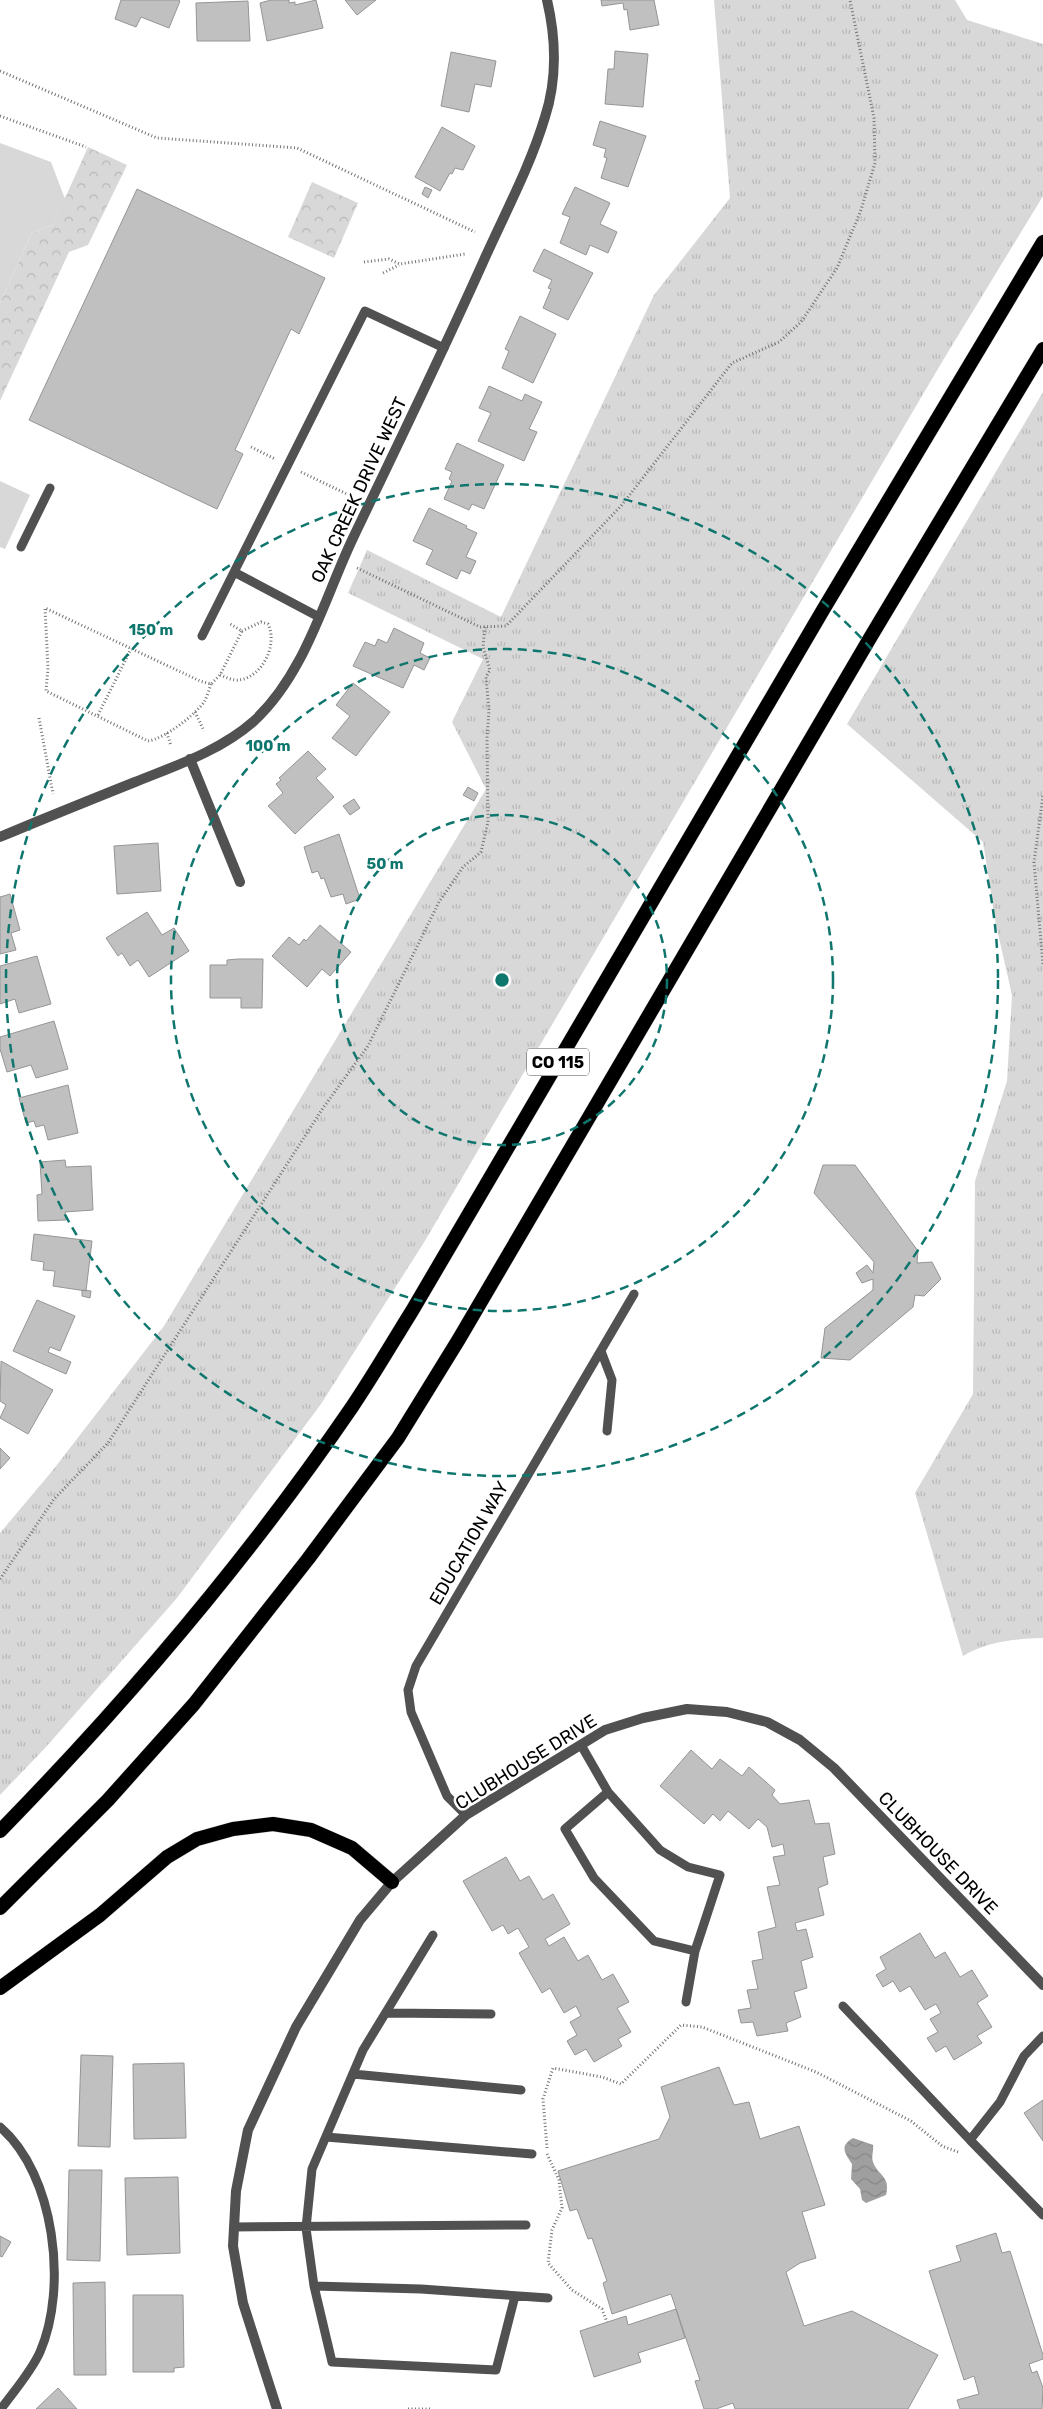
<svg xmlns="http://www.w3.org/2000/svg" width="1043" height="2409" viewBox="0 0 1043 2409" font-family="Rubik,sans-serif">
  <defs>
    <pattern id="grass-tufts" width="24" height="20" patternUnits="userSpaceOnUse" patternTransform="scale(1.25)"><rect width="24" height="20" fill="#d8d8d8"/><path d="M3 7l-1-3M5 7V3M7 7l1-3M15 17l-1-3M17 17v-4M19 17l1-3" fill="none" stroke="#b8b8b8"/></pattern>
    <pattern id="park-crowns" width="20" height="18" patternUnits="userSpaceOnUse" patternTransform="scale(1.25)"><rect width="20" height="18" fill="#d8d8d8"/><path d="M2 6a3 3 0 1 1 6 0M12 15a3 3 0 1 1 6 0" fill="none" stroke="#b8b8b8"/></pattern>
    <pattern id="water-waves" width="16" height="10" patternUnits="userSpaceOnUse" patternTransform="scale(1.25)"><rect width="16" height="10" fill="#9f9f9f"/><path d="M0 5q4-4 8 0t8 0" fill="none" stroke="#878787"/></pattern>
  </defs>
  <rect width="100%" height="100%" fill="#fff"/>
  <path fill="url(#grass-tufts)" d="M 714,0 L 955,0 L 967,20 L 1043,44 L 1043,196 L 942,362 L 423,1244 L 321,1404 L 177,1598 L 46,1747 L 0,1795 L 0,1533 L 53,1470 L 164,1326 L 486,789 L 452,722 L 483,659 L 348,593 L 367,550 L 501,617 L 654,295 L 730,198 Z
    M 1043,392 L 1043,1638 C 1014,1639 988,1641 963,1656 L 915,1493 L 973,1394 L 975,1181 L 1007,1081 L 1012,995 L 996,925 L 983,842 L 847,724 Z"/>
  <path fill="url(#park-crowns)" d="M 88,147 L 127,165 L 88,245 L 69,252 L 0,401 L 0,303 L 32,233 L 53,225 Z
    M 312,182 L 358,203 L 334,258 L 288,237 Z"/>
  <path fill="#d8d8d8" d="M 0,143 L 51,162 L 65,199 L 53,225 L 32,233 L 0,303 Z
    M 0,481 L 30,495 L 5,549 L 0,547 Z"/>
  <path fill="url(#water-waves)" d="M 853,2138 L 873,2145 C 874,2151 871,2156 873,2162 C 878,2176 891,2176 886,2195 L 866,2203 L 862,2200 L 860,2189 L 851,2179 L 852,2164 C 845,2153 839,2146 853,2138 Z"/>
  <path fill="#c0c0c0" stroke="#959595" d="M 121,0 L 178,0 L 180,1 L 169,28 L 141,17 L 136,27 L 115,19 Z
    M 271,0 L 289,0 L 289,3 L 295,2 L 295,5 L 316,0 L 323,28 L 267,41 L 260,3 Z
    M 345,0 L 376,0 L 357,15 Z
    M 601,0 L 654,0 L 659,25 L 630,30 L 627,9 L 624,10 L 623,3 L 602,6 Z
    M 248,1 L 250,41 L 197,41 L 196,3 Z
    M 615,51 L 648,54 L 643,107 L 605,104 L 608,69 L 614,69 Z
    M 451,52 L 496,61 L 491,87 L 475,84 L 469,112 L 441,106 Z
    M 600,121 L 646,136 L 628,187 L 601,178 L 607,158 L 604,157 L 606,149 L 593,145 Z
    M 442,127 L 475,146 L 463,170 L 455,168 L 452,174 L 450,173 L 440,191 L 415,177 Z
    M 425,187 L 432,190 L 428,198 L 422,194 Z
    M 575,187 L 610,203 L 600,224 L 617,232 L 608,253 L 590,245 L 586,255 L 560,243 L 570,217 L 562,214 Z
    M 137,189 L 325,278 L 299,334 L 291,329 L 235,450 L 243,454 L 217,509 L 29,420 Z
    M 544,249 L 593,273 L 568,320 L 543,308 L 551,289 L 548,288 L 552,280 L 533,271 Z
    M 520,316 L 556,334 L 533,383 L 502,368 L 509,351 L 505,349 Z
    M 489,386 L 522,401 L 525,394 L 542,402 L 529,429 L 537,432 L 524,461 L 478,441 L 491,413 L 479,408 Z
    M 457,443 L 504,465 L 484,509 L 472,504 L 469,510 L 444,499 L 452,481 L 449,479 L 452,472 L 445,469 Z
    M 429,508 L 467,526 L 466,528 L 477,533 L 466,557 L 476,561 L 470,574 L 461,570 L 457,579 L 426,564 L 433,550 L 413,541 Z
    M 394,628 L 424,643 L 420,653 L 430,658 L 424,670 L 414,665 L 403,688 L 353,666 L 365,642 L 375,646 L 378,639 L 387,643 Z
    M 353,683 L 390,712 L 356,756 L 332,738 L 350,716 L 336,705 Z
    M 308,751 L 326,769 L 316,778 L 334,797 L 295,834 L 268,806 L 283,793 L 276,784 L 281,780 L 279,778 Z
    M 468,787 L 478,793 L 474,801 L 463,795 Z
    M 354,799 L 360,808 L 350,815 L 343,806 Z
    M 339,834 L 360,899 L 346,904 L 343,894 L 331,897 L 324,878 L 321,879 L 318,871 L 312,873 L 304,847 Z
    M 158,843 L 161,891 L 117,894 L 114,846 Z
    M 10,894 L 20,930 L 11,933 L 16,950 L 0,954 L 0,897 Z
    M 147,912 L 162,935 L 174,928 L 189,951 L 149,977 L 138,960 L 130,966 L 122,953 L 118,956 L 106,938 Z
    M 320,925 L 351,952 L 330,976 L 322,969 L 307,987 L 272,956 L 289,937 L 299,945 L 304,939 L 306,941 Z
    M 37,956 L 51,1004 L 19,1013 L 15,999 L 0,1004 L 0,966 Z
    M 238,959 L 263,959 L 262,1008 L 241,1008 L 241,998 L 210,998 L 210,965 L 227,965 L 227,960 Z
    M 54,1021 L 68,1069 L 36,1078 L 31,1065 L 7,1072 L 0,1049 L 0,1037 Z
    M 68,1085 L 78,1133 L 48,1140 L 44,1125 L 36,1127 L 34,1121 L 26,1123 L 19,1098 Z
    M 65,1160 L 66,1167 L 91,1166 L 93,1210 L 65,1212 L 66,1220 L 38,1221 L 37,1195 L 42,1194 L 40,1162 Z
    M 823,1165 L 855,1165 L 918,1251 L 917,1263 L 932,1262 L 941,1279 L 924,1296 L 915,1295 L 913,1307 L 850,1360 L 821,1358 L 825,1328 L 873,1290 L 873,1279 L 862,1283 L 856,1273 L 867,1265 L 873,1273 L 874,1262 L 814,1193 Z
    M 34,1234 L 92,1241 L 86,1291 L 53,1286 L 55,1271 L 43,1270 L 44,1262 L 31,1260 Z
    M 82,1290 L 91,1291 L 90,1298 L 82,1296 Z
    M 37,1300 L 75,1316 L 60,1351 L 50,1347 L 48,1352 L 71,1362 L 66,1374 L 13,1351 Z
    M 1,1361 L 53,1390 L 28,1434 L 0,1418 L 6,1405 L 0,1401 Z
    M 0,1448 L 10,1458 L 0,1469 Z
    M 691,1750 L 712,1769 L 720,1759 L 742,1776 L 749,1767 L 775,1790 L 772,1795 L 780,1804 L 809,1800 L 815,1824 L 829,1823 L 835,1854 L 823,1857 L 828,1884 L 818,1888 L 824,1915 L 795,1923 L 797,1931 L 806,1929 L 813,1957 L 801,1961 L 807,1988 L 794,1992 L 801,2017 L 786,2023 L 788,2031 L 757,2036 L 753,2022 L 741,2023 L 738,2010 L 751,2008 L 747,1990 L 758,1989 L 752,1961 L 763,1959 L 758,1932 L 776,1927 L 767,1887 L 780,1885 L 773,1857 L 785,1855 L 783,1844 L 772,1847 L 767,1827 L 758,1819 L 749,1829 L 728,1811 L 720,1821 L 713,1814 L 704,1824 L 660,1786 Z
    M 506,1857 L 520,1881 L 529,1876 L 543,1900 L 553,1894 L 570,1924 L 545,1939 L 549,1946 L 564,1937 L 578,1961 L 588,1955 L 602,1980 L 613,1974 L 629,2002 L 617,2008 L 631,2032 L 618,2039 L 622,2046 L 594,2062 L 586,2049 L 575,2055 L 567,2041 L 577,2035 L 570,2022 L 581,2016 L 576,2006 L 564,2013 L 550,1988 L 542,1993 L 519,1953 L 529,1947 L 518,1928 L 508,1934 L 503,1925 L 492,1931 L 463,1881 Z
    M 920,1933 L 935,1958 L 945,1952 L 960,1977 L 972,1970 L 988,1996 L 977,2003 L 992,2027 L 977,2036 L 982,2043 L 954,2060 L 946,2046 L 936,2052 L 927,2038 L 938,2032 L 930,2019 L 941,2013 L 936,2004 L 925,2010 L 910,1986 L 900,1992 L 893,1981 L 883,1987 L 876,1975 L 886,1969 L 880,1957 Z
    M 81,2055 L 113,2056 L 110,2147 L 78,2146 Z
    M 184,2063 L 186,2138 L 134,2139 L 133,2064 Z
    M 719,2067 L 734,2105 L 749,2102 L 760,2139 L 799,2126 L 825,2205 L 802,2212 L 816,2258 L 800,2263 L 786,2272 L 804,2326 L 852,2311 L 938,2355 L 908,2409 L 735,2409 L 733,2403 L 716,2409 L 704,2409 L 695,2381 L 700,2380 L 671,2294 L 612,2314 L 603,2283 L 607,2281 L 592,2238 L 588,2239 L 577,2209 L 570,2211 L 558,2171 L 659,2139 L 670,2117 L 661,2087 Z
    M 1043,2100 L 1043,2141 L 1024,2113 Z
    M 69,2170 L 102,2170 L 100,2261 L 67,2260 Z
    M 178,2177 L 180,2253 L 127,2255 L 125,2178 Z
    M 996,2233 L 1002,2253 L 1010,2251 L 1043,2355 L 1043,2359 L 1029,2364 L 1032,2373 L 1037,2371 L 1043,2388 L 1042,2409 L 960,2409 L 957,2400 L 979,2394 L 974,2376 L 964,2380 L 929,2271 L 961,2261 L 956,2246 Z
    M 0,2236 L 11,2242 L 2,2257 L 0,2256 Z
    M 105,2282 L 106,2375 L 74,2375 L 73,2283 Z
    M 133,2295 L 183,2295 L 184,2367 L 174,2368 L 174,2372 L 133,2372 Z
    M 676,2309 L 685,2338 L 638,2353 L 641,2362 L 594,2377 L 580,2331 L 626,2316 L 628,2325 Z
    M 58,2388 L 77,2409 L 36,2409 Z"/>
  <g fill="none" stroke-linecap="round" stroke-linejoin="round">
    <defs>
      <path id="trunk" d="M 0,1831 C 128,1700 248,1559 352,1407 C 373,1376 392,1343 412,1311 L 823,610 L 1043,242
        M 0,1908 L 108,1800 L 194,1704 L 308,1559 L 398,1438 L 459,1339 L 870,638 L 1043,349
        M 0,1988 L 100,1915 L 167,1857 L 197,1839 L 233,1829 L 273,1824 L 311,1830 L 352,1848 L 392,1882"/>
    </defs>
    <use href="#trunk" stroke="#dbdbdb" stroke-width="15"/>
    <path stroke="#737373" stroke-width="3" stroke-dasharray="1 2.5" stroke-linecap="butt" d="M 0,71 L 157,138 L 297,148 L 475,232
      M 0,116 L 86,147
      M 364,262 L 389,259 L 400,264 L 465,254
      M 383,273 L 399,265
      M 251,447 L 275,459
      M 301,472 L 353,497
      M 357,568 L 480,627 L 506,626 L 621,506 L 732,363 L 779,342 L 801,322 L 837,268 L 861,210 L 875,163 L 874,118 L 850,0
      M 220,675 C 225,677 234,681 239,680 C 263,677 278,644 268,624 L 261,622 L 242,631
      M 211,684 C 209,690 207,697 204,702 C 195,715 164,739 148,741 L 46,691 L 48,668 L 45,608 L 200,681 L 211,684 L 220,675 L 242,631 L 230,624
      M 195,712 L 204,731
      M 98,715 L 131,649
      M 39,718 L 53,794
      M 167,733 L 171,746
      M 1043,796 L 1034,862 L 1043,965
      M 0,1579 L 54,1499 L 108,1443 L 323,1108 L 368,1046 L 439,902 L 463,867 L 481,852 L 488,822 L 487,738 L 489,710 L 486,677 L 490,670 L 483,647 L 485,626
      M 547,2148 L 543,2099 L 553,2068 L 602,2077 L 621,2084 L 681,2025 L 702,2027 L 816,2072 L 911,2121 L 942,2146 L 958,2152
      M 547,2154 L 559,2180 L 562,2208 L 552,2230 L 548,2263 L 572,2290 L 602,2309 L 607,2322
      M 408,2409 L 432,2409"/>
    <path stroke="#515151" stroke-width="9" d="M 21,547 L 50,488
      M 234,572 L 319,617
      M 202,636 L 365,311 L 444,348
      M 601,1351 L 612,1380 L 607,1431
      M 581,1745 L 608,1792 L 660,1850 L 688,1867 L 720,1875 L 695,1951 L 686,2002
      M 608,1792 L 565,1829 L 594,1878 L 654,1941 L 695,1951
      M 466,1815 L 447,1796 L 411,1712 L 408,1690 L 416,1666 L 634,1294
      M 433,1935 L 363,2050 L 312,2169 L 306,2228 L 314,2286 L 332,2362 L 496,2370 L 515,2296
      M 843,2006 L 970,2140 L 1000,2102 L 1024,2056 L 1043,2036
      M 386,2013 L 491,2014
      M 353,2074 L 521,2090
      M 0,2127 C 55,2174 68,2288 40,2352 C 31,2372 14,2391 1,2409
      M 326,2137 L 532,2154
      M 970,2140 L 1043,2215
      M 234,2227 L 526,2225
      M 314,2286 L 421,2289 L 548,2298"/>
    <path stroke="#515151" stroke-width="10" d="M 190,759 L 240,882
      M 0,837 C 45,818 90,800 135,782 C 175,766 220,751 254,721 C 305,674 324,599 353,538 C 397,446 442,354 484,260 C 505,213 530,167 545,117 C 557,80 556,38 547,0
      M 277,2409 L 243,2303 L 233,2246 L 236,2191 L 248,2130 L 296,2027 L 360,1920 L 392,1882 L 466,1815 L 605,1730 L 643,1718 L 687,1709 L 727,1712 L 767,1722 L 800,1740 L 834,1768 L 1043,1985"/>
    <use href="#trunk" stroke="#000" stroke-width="14"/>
  </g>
  <g fill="none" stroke="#0f766e" stroke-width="2.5" stroke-dasharray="9 6">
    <circle cx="502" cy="980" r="165"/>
    <circle cx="502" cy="980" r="331"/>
    <circle cx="502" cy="980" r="496"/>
  </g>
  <g text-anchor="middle" stroke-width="5" stroke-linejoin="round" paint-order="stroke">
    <rect fill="#fff" stroke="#4c4c4c" stroke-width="1" x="527" y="1048.5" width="62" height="27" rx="4"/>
    <g font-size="16" font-weight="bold" fill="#000">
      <text x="558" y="1068">CO 115</text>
    </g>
    <g font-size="18" fill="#000" stroke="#fff">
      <text transform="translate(359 490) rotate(-65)" y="6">OAK CREEK DRIVE WEST</text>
      <text transform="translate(469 1543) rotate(-60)" y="6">EDUCATION WAY</text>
      <text transform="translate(526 1762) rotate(-32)" y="6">CLUBHOUSE DRIVE</text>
      <text transform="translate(938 1853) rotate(46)" y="6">CLUBHOUSE DRIVE</text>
    </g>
  </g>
  <circle cx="502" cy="980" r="8" fill="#0f766e" stroke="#fff" stroke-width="2.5"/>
  <g font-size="15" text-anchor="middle" font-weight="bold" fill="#0f766e" stroke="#fff" stroke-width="5" stroke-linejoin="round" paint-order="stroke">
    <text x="151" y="635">150 m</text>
    <text x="268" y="751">100 m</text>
    <text x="385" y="869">50 m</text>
  </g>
</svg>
